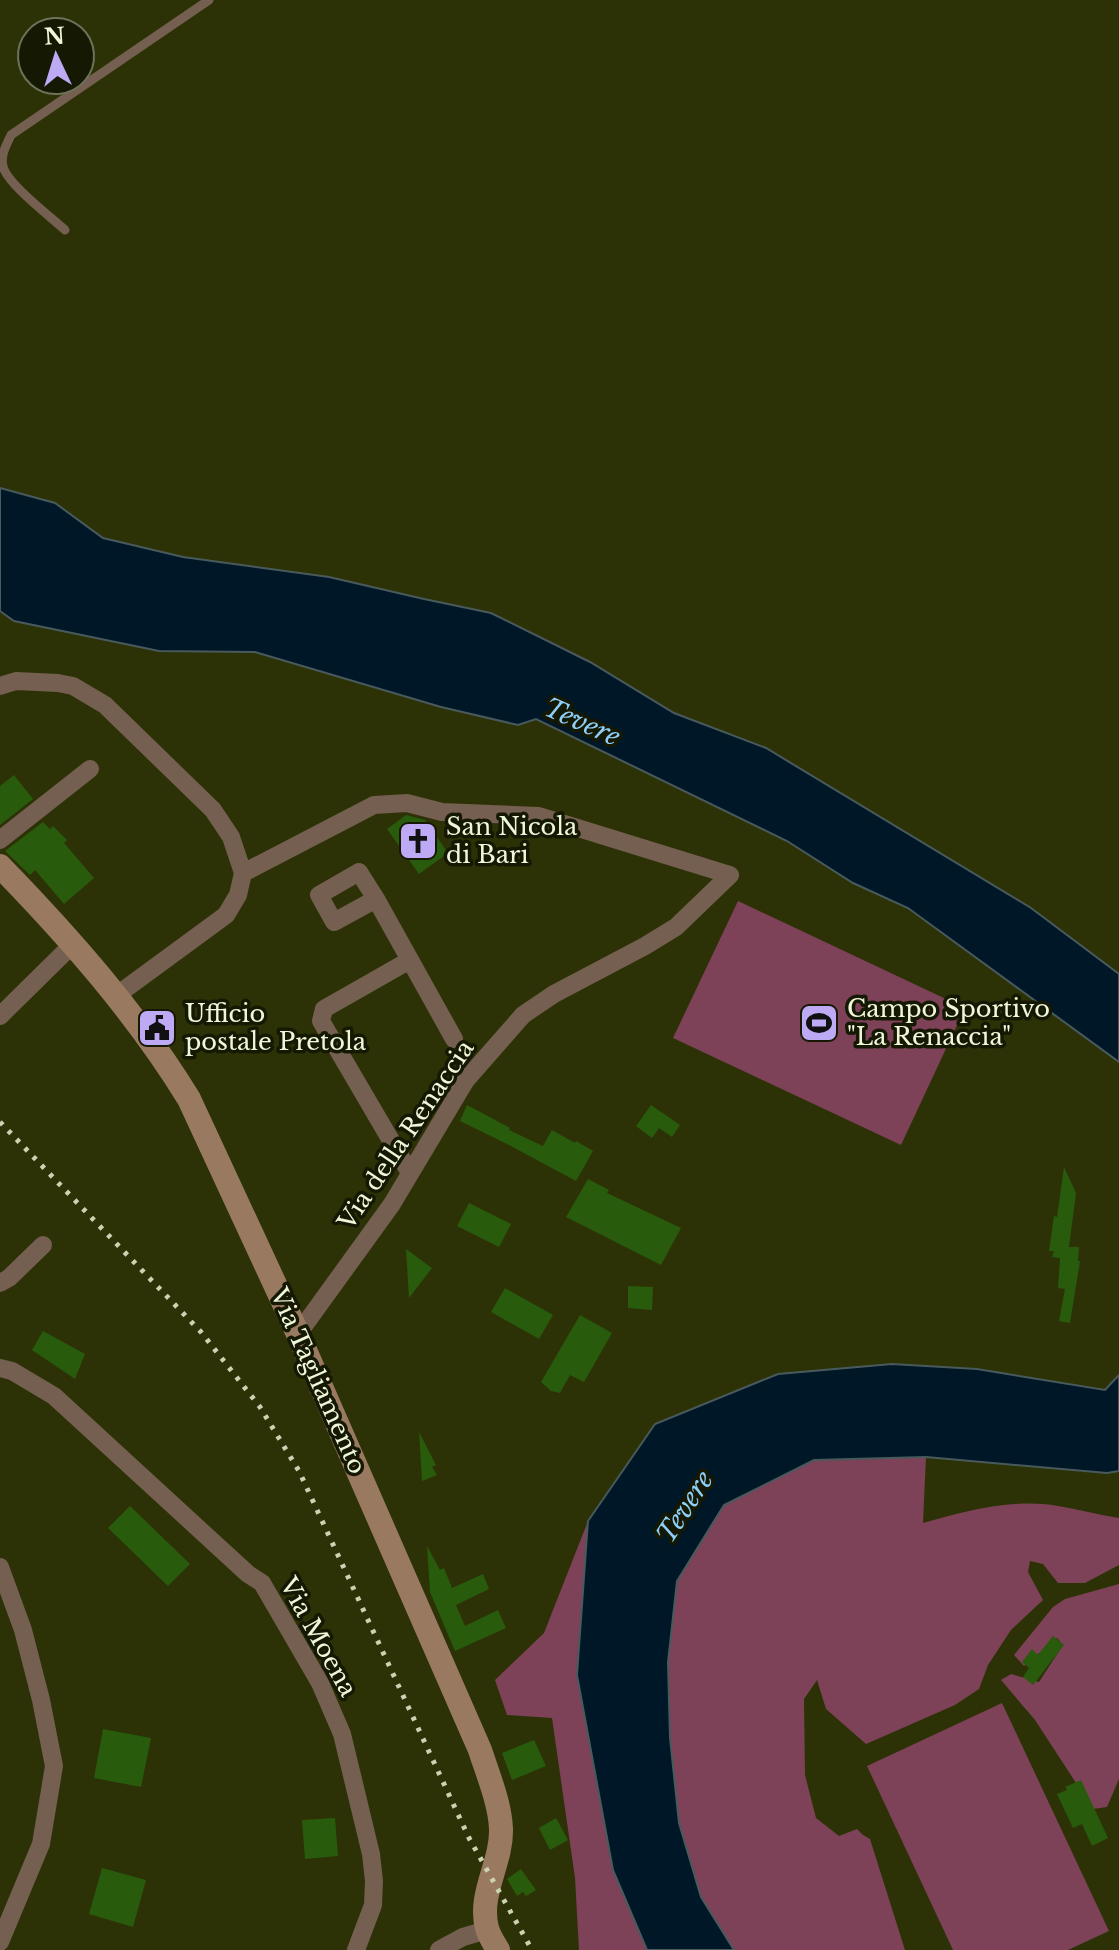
<svg xmlns="http://www.w3.org/2000/svg" width="1119" height="1950" viewBox="0 0 1119 1950" font-family="'Libre Baskerville',serif">
  <rect width="100%" height="100%" fill="#2c3206"/>
  <path fill="#7d4158" d="M 738,901 L 965,1008 L 901,1145 L 673,1038 Z
    M 926,1457 L 923,1523 C 967,1511 1012,1498 1058,1506 C 1078,1509 1098,1515 1119,1518 L 1119,1565 L 1085,1583 L 1058,1583 L 1043,1564 L 1030,1561 L 1028,1572 L 1043,1600 L 1011,1630 L 988,1665 L 979,1689 L 955,1705 L 866,1744 L 826,1709 L 817,1680 L 804,1699 L 805,1775 L 816,1818 L 839,1836 L 857,1829 L 863,1835 L 870,1839 L 905,1950 L 734,1950 L 701,1897 L 679,1823 L 670,1738 L 668,1663 L 677,1581 L 724,1505 L 814,1460 Z
    M 588,1521 L 577,1675 L 613,1870 L 647,1950 L 579,1950 L 575,1878 L 552,1718 L 507,1715 L 495,1680 L 544,1633 Z
    M 1119,1584 L 1119,1779 L 1107,1807 L 1093,1809 L 1035,1720 L 1001,1680 L 1011,1674 L 1039,1682 L 1063,1645 L 1057,1638 L 1024,1666 L 1014,1655 L 1053,1607 L 1065,1599 Z
    M 1002,1703 L 1109,1931 L 1068,1950 L 953,1950 L 867,1766 Z"/>
  <path fill="#001727" stroke="#485a5c" stroke-width="2" d="M 0,488 L 55,503 L 103,538 L 183,557 L 329,577 L 424,599 L 491,613 L 590,662 L 674,713 L 766,748 L 1031,908 L 1119,974 L 1119,1062 L 908,908 L 853,883 L 787,841 L 536,719 L 518,725 L 441,707 L 255,652 L 159,651 L 14,621 L 0,611 Z
    M 892,1364 L 977,1369 L 1105,1390 L 1119,1375 L 1119,1471 L 1107,1473 L 926,1457 L 814,1460 L 724,1505 L 677,1581 L 668,1662 L 670,1738 L 679,1823 L 701,1897 L 734,1950 L 647,1950 L 613,1870 L 577,1675 L 588,1521 L 655,1424 L 778,1374 Z"/>
  <path fill="#295b0c" d="M 14,775 L 33,799 L 0,825 L 0,786 Z
    M 406,815 L 425,820 L 448,853 L 419,874 L 387,829 Z
    M 43,822 L 50,829 L 53,826 L 67,840 L 64,843 L 94,878 L 64,904 L 35,870 L 30,875 L 5,851 Z
    M 467,1105 L 510,1128 L 509,1130 L 543,1146 L 552,1130 L 575,1143 L 576,1141 L 593,1151 L 576,1181 L 509,1145 L 460,1121 Z
    M 651,1105 L 680,1125 L 672,1137 L 659,1128 L 652,1138 L 636,1126 Z
    M 1064,1167 L 1076,1193 L 1069,1247 L 1079,1247 L 1078,1261 L 1080,1261 L 1070,1323 L 1059,1321 L 1065,1289 L 1058,1288 L 1060,1258 L 1052,1257 L 1054,1251 L 1049,1251 L 1054,1216 L 1057,1217 Z
    M 588,1179 L 609,1190 L 607,1193 L 681,1228 L 661,1265 L 566,1217 Z
    M 469,1203 L 511,1224 L 499,1247 L 457,1226 Z
    M 406,1249 L 432,1268 L 409,1298 Z
    M 628,1286 L 653,1287 L 652,1310 L 628,1308 Z
    M 505,1288 L 553,1315 L 539,1339 L 491,1312 Z
    M 580,1315 L 612,1333 L 584,1382 L 570,1375 L 560,1393 L 551,1391 L 541,1382 Z
    M 43,1331 L 85,1354 L 75,1379 L 32,1350 Z
    M 419,1432 L 436,1465 L 432,1467 L 437,1475 L 422,1481 Z
    M 130,1506 L 190,1564 L 168,1586 L 108,1528 Z
    M 427,1546 L 440,1570 L 444,1568 L 452,1588 L 483,1574 L 489,1589 L 456,1605 L 465,1626 L 498,1610 L 506,1628 L 455,1651 L 430,1592 Z
    M 1053,1636 L 1064,1645 L 1033,1685 L 1023,1677 L 1029,1668 L 1022,1662 L 1032,1649 L 1038,1655 Z
    M 103,1729 L 151,1738 L 141,1787 L 94,1778 Z
    M 534,1740 L 546,1766 L 512,1780 L 502,1753 Z
    M 1081,1780 L 1108,1838 L 1092,1846 L 1082,1824 L 1073,1828 L 1057,1794 L 1067,1790 L 1065,1787 Z
    M 335,1818 L 338,1856 L 305,1859 L 302,1820 Z
    M 556,1818 L 568,1840 L 550,1850 L 539,1828 Z
    M 102,1868 L 146,1880 L 133,1927 L 89,1914 Z
    M 521,1869 L 536,1890 L 526,1896 L 523,1892 L 517,1896 L 507,1879 Z"/>
  <g fill="none" stroke-linecap="round" stroke-linejoin="round">
    <path stroke="#745f50" stroke-width="9" d="M 65,230 C 51,217 6,183 3,166 C 0,155 7,144 11,135 L 209,0"/>
    <path stroke="#745f50" stroke-width="18" d="M 0,686 L 16,681 L 58,683 L 73,686 L 105,705 L 213,810 L 231,837 L 243,873 L 238,895 L 226,915 L 117,995
      M 0,840 L 90,769
      M 359,872 L 376,899 L 334,922 L 319,895 Z
      M 243,873 L 374,805 L 407,803 L 442,812 L 539,816 L 730,875 L 676,927 L 645,946 L 554,994 L 523,1015 L 466,1080 L 392,1204 L 298,1334
      M 376,899 L 454,1039
      M 410,960 L 324,1009 L 321,1021 L 410,1173
      M 0,1016 L 72,945
      M 0,1283 L 9,1278 L 43,1245
      M 0,1368 L 12,1371 L 54,1396 L 248,1574 L 262,1583 L 320,1683 L 342,1734 L 371,1854 L 374,1881 L 373,1905 L 356,1950
      M 0,1567 L 23,1630 L 41,1700 L 54,1766 L 41,1844 L 0,1942
      M 439,1950 L 463,1937 L 487,1930"/>
    <path stroke="#9a7961" stroke-width="24" d="M 0,866 C 70,938 137,1014 189,1099 L 298,1334 L 480,1750 C 488,1775 500,1803 501,1829 C 502,1863 478,1894 487,1928 C 489,1936 494,1943 498,1950"/>
    <path stroke="#ccd2b2" stroke-width="5" stroke-dasharray="4 8" stroke-linecap="butt" d="M 0,1122 L 201,1332 L 260,1407 L 299,1471 L 469,1838 L 532,1950"/>
  </g>
  <defs>
    <symbol id="church-square" viewBox="-11 -11 22 22"><rect x="-9" y="-9" width="18" height="18" rx="4" fill="#bea9f4" stroke="#151903"/><path d="M-1.2-6h2.4v3.5h3.3v2.4h-3.3V6h-2.4V-.1h-3.3v-2.4h3.3Z" fill="#111"/></symbol>
    <symbol id="stadium-square" viewBox="-11 -11 22 22"><rect x="-9" y="-9" width="18" height="18" rx="4" fill="#bea9f4" stroke="#151903"/><path d="M0-5a6.5 5 0 1 0 0 10a6.5 5 0 1 0 0-10ZM-3.5-1.8h7v3.6h-7Z" fill="#111"/></symbol>
    <symbol id="civic-square" viewBox="-11 -11 22 22"><rect x="-9" y="-9" width="18" height="18" rx="4" fill="#bea9f4" stroke="#151903"/><path d="M-.6-6.5H3V-4.5H.6V-3L4-1V1h2V6H-6V1h2V-1L-.6-3ZM-1.2 2.5V6h2.4V2.5Z" fill="#111"/></symbol>
  </defs>
  <g fill-rule="evenodd">
    <use href="#church-square" x="396" y="819" width="44" height="44"/>
    <use href="#stadium-square" x="797" y="1001" width="44" height="44"/>
    <use href="#civic-square" x="135" y="1006" width="44" height="44"/>
  </g>
  <g text-anchor="middle" stroke-width="7" stroke-linejoin="round" paint-order="stroke">
    <g font-size="24" fill="#f0f7d9" stroke="#151903" text-anchor="start">
      <text x="446" y="835">San Nicola<tspan x="446" dy="28">di Bari</tspan></text>
      <text x="847" y="1017">Campo Sportivo<tspan x="847" dy="28">"La Renaccia"</tspan></text>
      <text x="185" y="1022">Ufficio<tspan x="185" dy="28">postale Pretola</tspan></text>
    </g>
    <g font-size="24" fill="#f0f7d9" stroke="#151903">
      <text transform="translate(406 1135) rotate(-56)" y="8">Via della Renaccia</text>
      <text transform="translate(318 1381) rotate(66)" y="8">Via Tagliamento</text>
      <text transform="translate(318 1637) rotate(61)" y="8">Via Moena</text>
    </g>
    <g font-size="26" font-style="italic" fill="#8dcff9" stroke="#151903">
      <text transform="translate(582 722) rotate(24)" y="9">Tevere</text>
      <text transform="translate(685 1507) rotate(-57)" y="9">Tevere</text>
    </g>
  </g>
  <g transform="translate(56 56) rotate(356)"><circle r="38" fill="#151903" stroke="#6d7259" stroke-width="2"/>
  <path d="M0-6L14 30L0 20L-14 30Z" fill="#bea9f4"/>
  <text y="-12" font-size="22" font-weight="bold" text-anchor="middle" fill="#f0f7d9">N</text>
  </g>
</svg>
